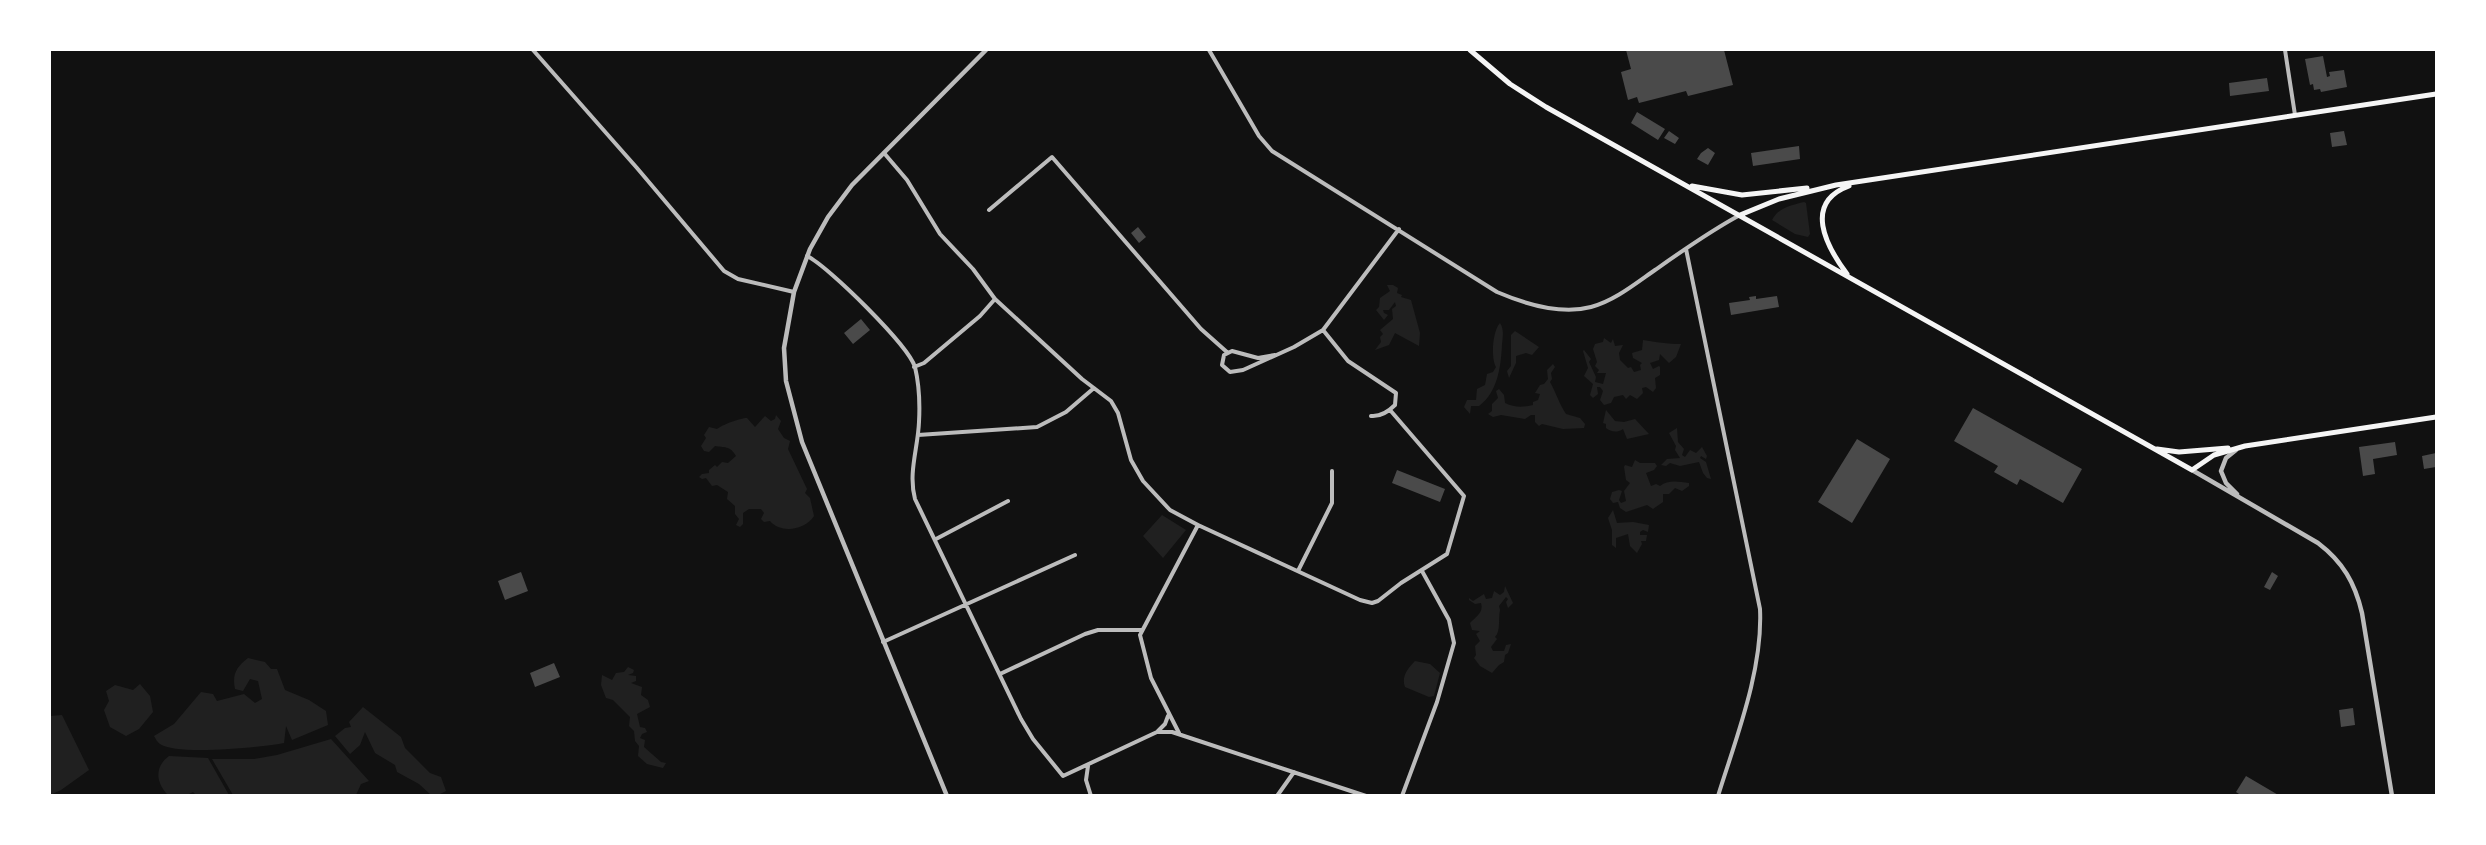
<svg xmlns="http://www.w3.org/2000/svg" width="2486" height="845" viewBox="0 0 2486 845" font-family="Raleway,sans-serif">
  <rect width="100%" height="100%" fill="#111"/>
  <path fill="#202020" d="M 1804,202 L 1806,203 L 1810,234 L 1808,237 L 1795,234 L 1772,220 C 1778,208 1792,205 1804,202 Z
    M 1387,285 L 1393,285 L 1398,288 L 1397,293 L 1402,295 L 1401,297 L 1411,300 L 1420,333 L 1419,346 L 1395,333 L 1389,345 L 1375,350 L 1381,342 L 1380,337 L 1383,334 L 1380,330 L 1393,319 L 1392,309 L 1396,306 L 1395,302 L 1389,310 L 1383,310 L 1384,313 L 1388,315 L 1384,320 L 1376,310 L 1379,307 L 1380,298 L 1390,291 Z
    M 1500,323 C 1504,329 1503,336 1502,344 C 1501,366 1498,392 1479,406 L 1471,406 L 1470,414 L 1464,407 L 1467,400 L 1476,400 L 1477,389 L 1485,385 L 1487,374 L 1493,372 L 1496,367 C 1491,359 1492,332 1500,323 Z
    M 1515,331 L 1539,347 L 1532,355 L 1526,353 L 1516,356 L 1516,363 L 1509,378 L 1507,371 L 1511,366 L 1511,335 Z
    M 1604,338 L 1611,343 L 1613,339 L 1615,346 L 1623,345 L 1619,353 L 1620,360 L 1628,368 L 1631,367 L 1634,372 L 1641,370 L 1640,365 L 1642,363 L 1633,358 L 1632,353 L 1642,350 L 1643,340 C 1656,342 1667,344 1681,344 L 1676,357 L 1669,363 L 1660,354 L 1659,360 L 1650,363 L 1653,369 L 1659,366 L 1660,367 L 1660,375 L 1655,378 L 1656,388 L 1653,392 L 1646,387 L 1642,388 L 1643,393 L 1637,399 L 1630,395 L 1626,399 L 1623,395 L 1614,397 L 1611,403 L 1604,405 L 1600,400 L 1603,391 L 1600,387 L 1597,387 L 1598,394 L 1593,398 L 1590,395 L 1593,384 L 1584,376 L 1588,368 L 1583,351 L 1584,350 L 1591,359 L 1589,362 L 1596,377 L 1595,382 L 1603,384 L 1606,373 L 1597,373 L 1599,370 L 1595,366 L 1597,362 L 1593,349 L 1595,344 L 1603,342 Z
    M 1553,364 L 1555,367 L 1551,373 L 1552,379 L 1550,382 C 1556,393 1559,403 1566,414 L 1580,418 L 1585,424 L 1584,428 L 1563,429 L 1542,424 L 1539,426 L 1535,422 L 1535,415 L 1531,415 L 1525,419 L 1501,415 L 1493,417 L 1488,414 L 1492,411 L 1492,404 L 1498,398 L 1496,391 L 1499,389 L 1504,395 L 1505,403 C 1515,408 1524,407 1533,405 L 1533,402 L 1538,400 L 1540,394 L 1535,393 L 1540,385 L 1544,384 L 1548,379 L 1547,370 Z
    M 1606,410 L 1615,421 L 1624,422 L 1635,419 L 1649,434 L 1627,439 L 1623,429 C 1617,433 1611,432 1606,428 L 1606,424 L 1603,423 Z
    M 776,415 L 781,421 L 778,429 L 784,438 L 790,441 L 788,449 L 807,489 L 805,493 L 810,498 L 814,516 C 805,530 781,534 770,521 L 764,522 L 761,519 L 764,513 L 761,509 L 749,509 L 743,513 L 743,524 L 740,527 L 736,525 L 739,519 L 735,514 L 735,506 L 727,499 L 728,492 L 717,485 L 712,486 L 706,478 L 702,479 L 699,477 L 702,474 L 709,473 L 709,470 L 715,465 L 717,467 L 722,462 L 728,463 L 736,456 C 730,445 724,448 715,446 L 709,452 L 704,451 L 701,446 L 706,438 L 704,435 L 709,427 L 717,429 C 722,425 740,418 747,418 L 755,427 L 765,416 L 771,421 L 775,419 Z
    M 1677,428 L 1678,442 L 1684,449 L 1682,455 L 1685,457 L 1690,450 L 1696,453 L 1702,447 L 1707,456 L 1706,459 L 1701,456 L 1700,458 L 1706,462 L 1711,479 L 1707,478 L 1703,473 L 1699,462 L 1680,466 L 1670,463 L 1666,466 L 1661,465 L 1667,459 L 1680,458 L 1675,450 L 1676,446 L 1669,433 Z
    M 1635,460 L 1640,463 L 1655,463 L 1657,466 L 1654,470 L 1646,473 L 1651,486 L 1656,484 L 1660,486 C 1669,479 1679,482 1689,483 L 1689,486 L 1682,491 L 1675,488 L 1669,494 L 1663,494 L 1663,502 L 1653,509 L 1647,505 L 1626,512 L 1620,508 L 1618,502 L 1613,503 L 1610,499 L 1612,492 L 1619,490 L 1622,491 L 1619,500 L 1621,503 L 1626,501 L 1624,491 L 1630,483 L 1626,480 L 1624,467 L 1625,465 L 1632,467 Z
    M 1613,510 L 1617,523 L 1633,522 L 1649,525 L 1648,532 L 1643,530 L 1640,532 L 1640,535 L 1647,535 L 1646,541 L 1641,541 L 1642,544 L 1637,553 L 1630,546 L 1628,534 L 1616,538 L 1616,548 L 1612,545 L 1612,530 L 1608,518 Z
    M 1162,515 L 1186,530 L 1163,558 L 1143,536 Z
    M 1505,586 L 1513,603 L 1508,608 L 1506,602 L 1508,599 L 1506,597 L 1499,606 L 1500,610 C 1498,618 1501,631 1495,637 L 1497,639 L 1491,647 L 1493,651 L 1504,651 L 1506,645 L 1511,644 L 1508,653 L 1505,655 L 1504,662 L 1499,665 L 1492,673 L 1480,666 L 1474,658 L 1476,655 L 1475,646 L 1480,641 L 1476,634 L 1480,631 L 1472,630 L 1470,623 C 1476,617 1484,612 1481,603 L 1475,604 L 1469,600 L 1469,598 L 1473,601 L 1484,594 L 1486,599 L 1492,598 L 1494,591 L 1500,595 L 1504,592 Z
    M 248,658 L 265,662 L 271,669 L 277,669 L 285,690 L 309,700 L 326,711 L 328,725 L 292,740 L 286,726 L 284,743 C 262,747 177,756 160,744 C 157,742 156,739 154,736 L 174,724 L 201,692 L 213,694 L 217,701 L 244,694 L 255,703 L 262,699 L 258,681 L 250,679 L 243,691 L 235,689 C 232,675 236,667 248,658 Z
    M 1415,661 L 1430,664 L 1440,673 L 1434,696 L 1429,697 L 1405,687 C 1401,677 1408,668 1415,661 Z
    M 628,667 L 634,670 L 633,673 L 628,675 L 636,676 L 636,681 L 631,683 L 642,687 L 641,695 L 648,700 L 650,707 L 637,714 L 640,727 L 645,728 L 647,732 L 642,734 L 640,738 L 645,740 L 644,747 L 661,762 L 666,763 L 663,768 L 647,764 L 638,756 L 639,746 L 635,741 L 634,731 L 629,726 L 630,717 L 613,700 L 606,698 L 601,685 L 602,675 L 612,680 L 616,673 L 624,672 Z
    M 140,684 L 150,696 L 153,712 L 139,729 L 126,736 L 110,727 L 104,710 L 109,701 L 106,691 L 115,685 L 133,690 Z
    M 363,707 L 401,737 L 405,748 L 430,773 L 441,777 L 446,791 L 438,795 L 431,795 L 419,784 L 397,772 L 395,765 L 375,753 L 365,732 L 360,745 L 350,754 L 335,736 L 345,728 L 351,727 L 349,722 Z
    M 62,715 L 89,770 L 61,790 L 50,795 L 50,716 Z
    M 331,739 L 369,781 L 361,784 L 356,795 L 233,795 L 212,759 L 254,759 L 277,755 Z
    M 169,756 L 208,758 L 229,795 L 196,795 L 193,792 L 187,795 L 168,795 C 156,783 154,767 169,756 Z"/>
  <path fill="#4a4a4a" d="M 1626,50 L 1724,50 L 1733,85 L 1688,96 L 1686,91 L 1639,103 L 1637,97 L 1628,100 L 1621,72 L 1631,69 Z
    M 2323,56 L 2327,77 L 2330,76 L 2329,72 L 2344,70 L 2347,87 L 2321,92 L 2320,89 L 2314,90 L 2313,84 L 2310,85 L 2305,59 Z
    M 2267,78 L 2269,91 L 2230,96 L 2229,83 Z
    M 1637,112 L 1665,129 L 1658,140 L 1631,123 Z
    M 1669,131 L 1679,138 L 1675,144 L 1664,138 Z
    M 2344,131 L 2347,145 L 2332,147 L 2330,133 Z
    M 1799,146 L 1800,159 L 1753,166 L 1751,153 Z
    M 1708,148 L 1715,153 L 1708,165 L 1697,159 L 1701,153 Z
    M 1138,227 L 1146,237 L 1139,243 L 1131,233 Z
    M 1756,296 L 1756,299 L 1777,296 L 1779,307 L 1731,315 L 1729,303 L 1750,300 L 1749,297 Z
    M 861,319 L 870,330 L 853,344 L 844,333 Z
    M 1973,408 L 2082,469 L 2063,503 L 2020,479 L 2017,485 L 1994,472 L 1998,466 L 1954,441 Z
    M 1857,439 L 1890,459 L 1852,523 L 1818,502 Z
    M 2395,442 L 2397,455 L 2373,459 L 2375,474 L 2363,476 L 2359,447 Z
    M 2436,453 L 2436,467 L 2424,469 L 2422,456 Z
    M 1397,470 L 1445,489 L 1440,502 L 1392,483 Z
    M 521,572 L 528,591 L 505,600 L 498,581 Z
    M 2272,572 L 2278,576 L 2270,590 L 2264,587 Z
    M 554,663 L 560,677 L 535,687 L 530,673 Z
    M 2353,708 L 2355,725 L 2341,727 L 2339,710 Z
    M 2246,776 L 2280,796 L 2242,796 L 2236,792 Z"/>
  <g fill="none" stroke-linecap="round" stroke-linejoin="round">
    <path stroke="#bcbcbc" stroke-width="4" d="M 533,50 L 637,168 L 724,271 L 738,279 L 794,292
      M 1209,50 L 1259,136 L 1272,151 L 1497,292 C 1525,304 1561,315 1591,307 C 1614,301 1635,284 1655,270 C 1682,251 1710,231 1740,215
      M 2285,50 L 2295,115
      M 884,153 L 907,180 L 940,234 L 973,269 L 995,299 L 1082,379 L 1111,401 L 1118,413 L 1131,460 L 1143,481 L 1170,510 L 1198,525 L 1140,635 L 1151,678 L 1179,733
      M 989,210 L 1052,157 L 1201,329 L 1228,353
      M 1686,249 L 1760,609 C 1763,670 1736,738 1718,796
      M 807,256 C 828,266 908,345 915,367 C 919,384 920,404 919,422 C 918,448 908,473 915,499 L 1021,719 L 1033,739 L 1063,776 L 1157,732 L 1172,732 L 1366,796
      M 1323,330 L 1348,361 L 1396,393 L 1395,405 C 1388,412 1381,417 1371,416
      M 1275,355 L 1258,358 L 1232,351 L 1224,355 L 1222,365 L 1230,372 L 1243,370 L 1294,347 L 1323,330 L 1399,229
      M 914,367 L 924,363 L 980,316 L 995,299
      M 918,435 L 1037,427 L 1066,412 L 1094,388
      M 1198,525 L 1360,600 L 1372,603 L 1378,601 L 1401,583 L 1447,554 L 1464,496 L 1390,410
      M 936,539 L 1008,501
      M 1298,571 L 1332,503 L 1332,471
      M 883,642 L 1075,555
      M 1000,674 L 1085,634 L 1098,630 L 1141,630
      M 1158,731 L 1165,724 L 1168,716
      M 1088,766 L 1086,780 L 1091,796
      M 1277,796 L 1294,772
      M 1402,796 L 1437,702 L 1454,643 L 1449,620 L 1422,571"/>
    <path stroke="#bcbcbc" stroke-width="4.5" d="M 2236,450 L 2226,458 L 2221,471 L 2226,483 L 2237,494
      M 2192,470 L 2318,543 C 2343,562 2355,583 2362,613 L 2392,796
      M 947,796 L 802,442 L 786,381 L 784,348 L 794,292 L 810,249 L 828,217 L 852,185 L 986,50"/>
    <path stroke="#f5f5f5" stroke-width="5" d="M 1470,50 L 1510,84 L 1546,107 L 2192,470 L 2214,455 L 2245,446 L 2436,417
      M 1692,186 L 1742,195 L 1807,188
      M 1740,215 L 1779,199 L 1836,185 L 2436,94
      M 1847,274 C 1826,246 1803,203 1849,186
      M 2157,449 L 2179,452 L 2228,448"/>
  </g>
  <rect width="2486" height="845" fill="none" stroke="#ffffff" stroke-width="102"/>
</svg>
